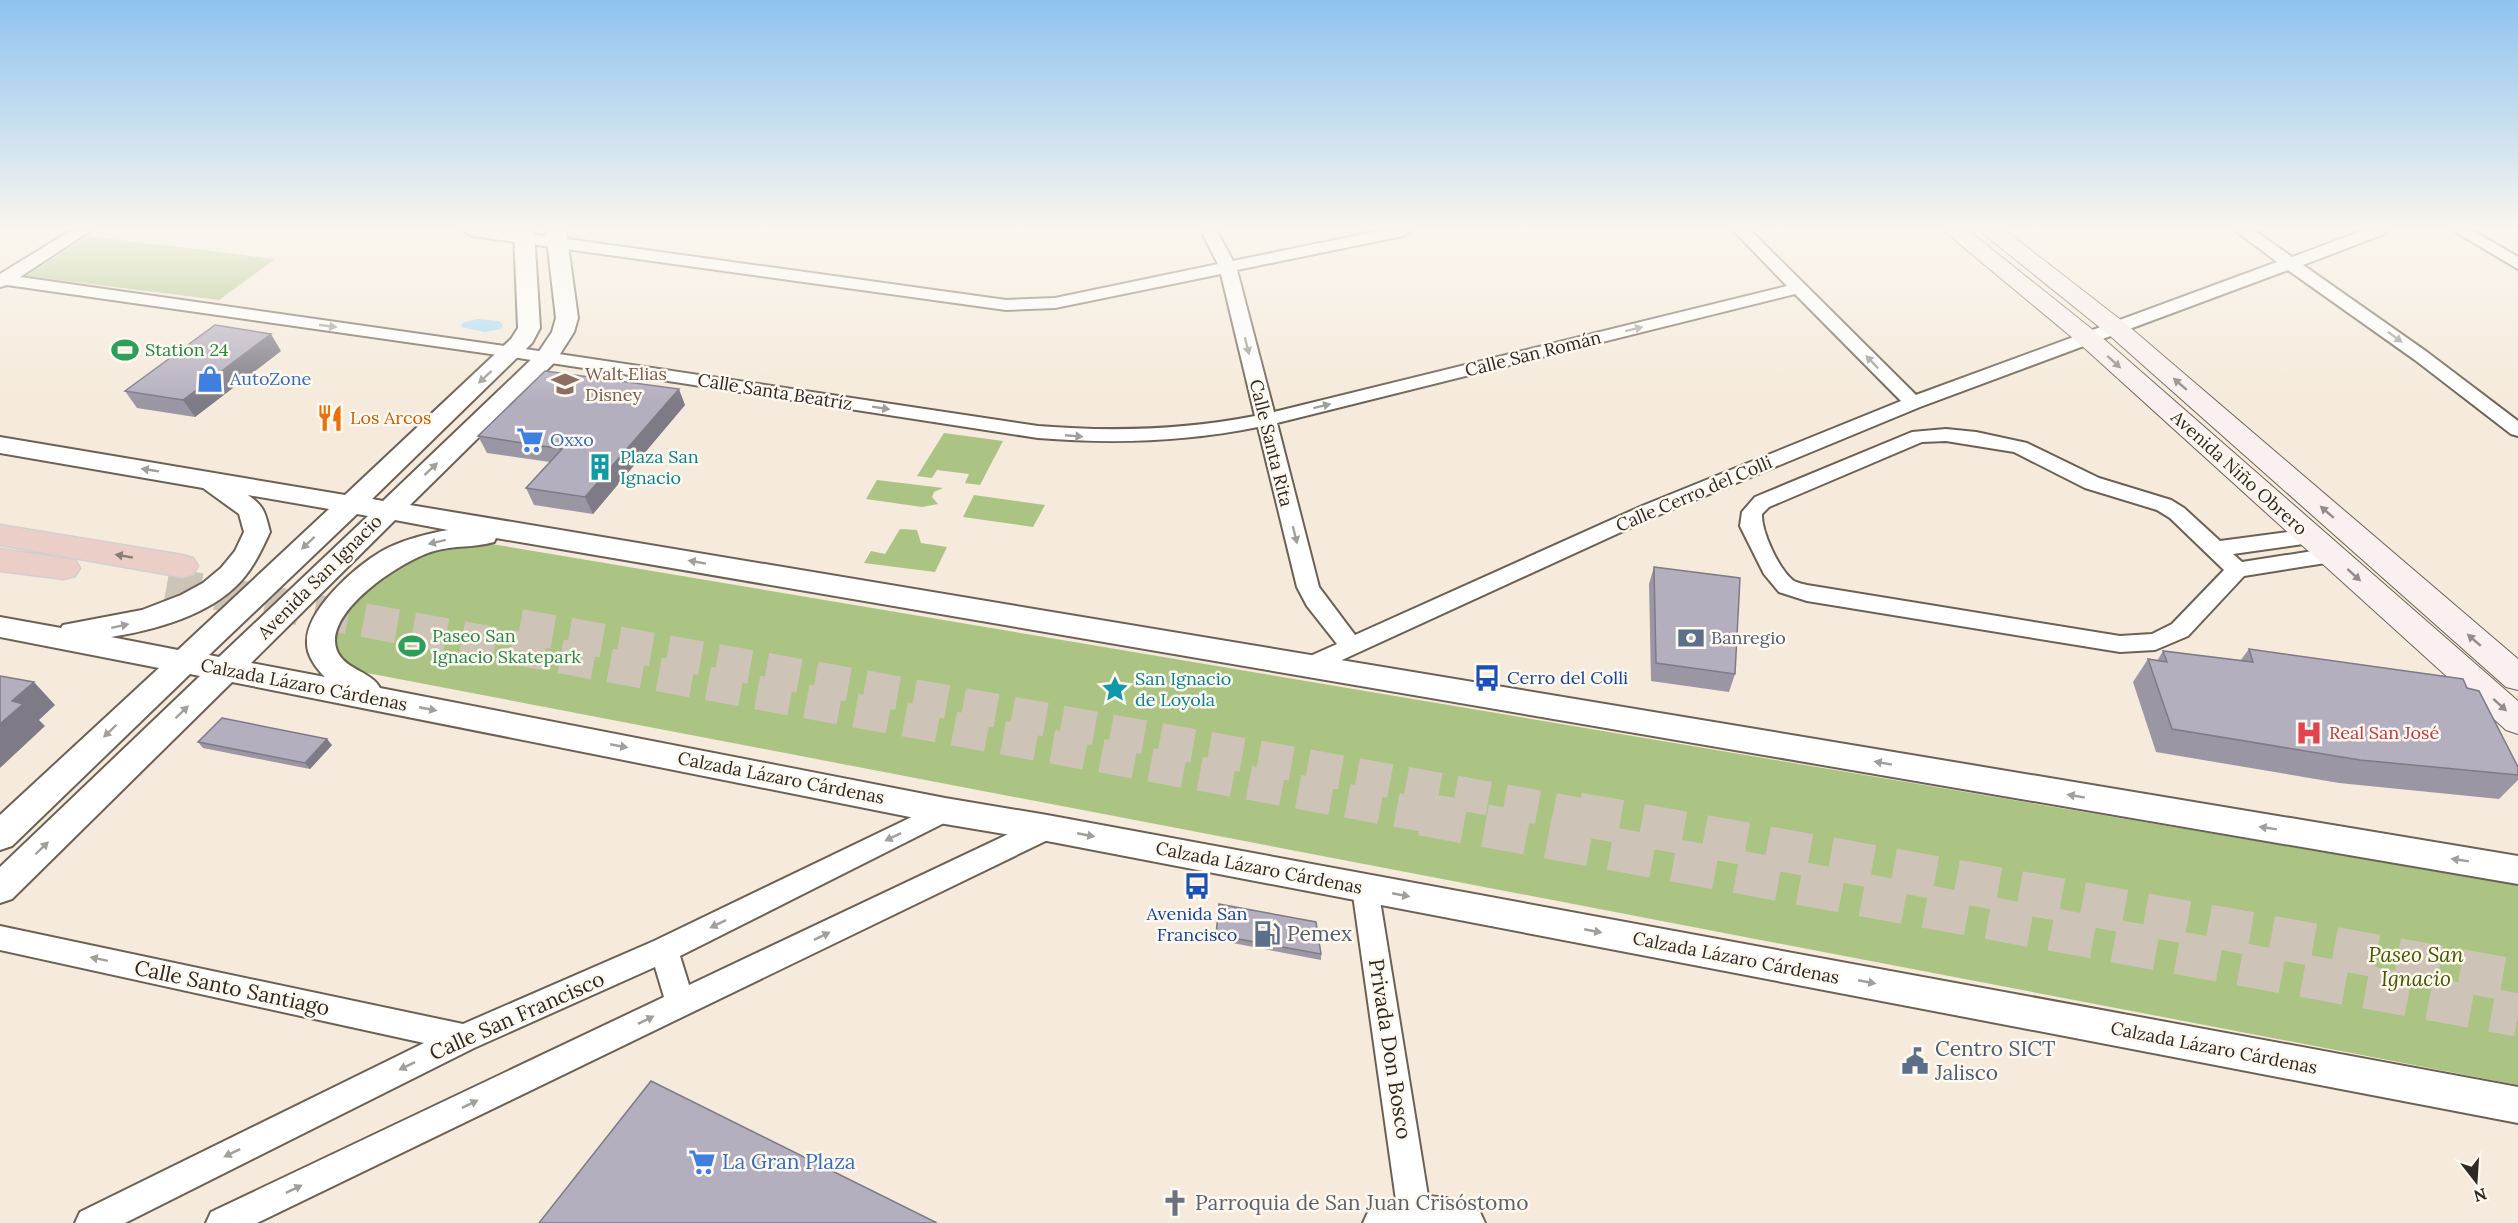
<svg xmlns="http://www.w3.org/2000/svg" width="2518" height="1223" viewBox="0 0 2518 1223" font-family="Lora,serif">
  <rect width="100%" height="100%" fill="#f5eadb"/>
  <path fill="#abc483" d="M 88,236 L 275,259 L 219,300 L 26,276 Z
    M 944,433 L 1003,441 L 980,485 L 965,483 L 969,474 L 937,470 L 932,478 L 917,476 Z
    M 877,480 L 943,488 L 934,492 L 932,497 L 938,504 L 922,507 L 866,499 Z
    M 974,495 L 1045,505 L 1033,527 L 963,517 Z
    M 900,529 L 917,530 L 921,543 L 947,547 L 935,572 L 864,563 L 871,551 L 885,554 Z
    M 462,543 L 492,544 L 2518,885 L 2518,1085 L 362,672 L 336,661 L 329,641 L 340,614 L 393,563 Z"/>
  <path fill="#aadaf6" d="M 477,319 L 499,321 L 503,325 L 501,329 L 485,332 L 461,327 L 462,323 Z"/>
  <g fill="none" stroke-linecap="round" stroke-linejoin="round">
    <path stroke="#cdc3b6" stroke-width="34" stroke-dasharray="34 16" stroke-linecap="butt" d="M 167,584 L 1430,816
      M 520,626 L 1587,816"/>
    <path stroke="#cdc3b6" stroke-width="43" stroke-dasharray="43 21" stroke-linecap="butt" d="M 1422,814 L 2518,1015
      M 1578,814 L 2518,981"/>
    <defs>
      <path id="minor" d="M 70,231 L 90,231 L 20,277 L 512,347 L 1038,426 C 1112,432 1183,430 1255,416 L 1221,274 L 1055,308 L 1006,310 L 472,236 L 464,231 L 509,231 L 1006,300 L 1055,298 L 1218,264 L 1201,231 L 1217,231 L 1233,261 L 1378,231 L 1411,231 L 1403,236 L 1237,270 L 1274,412 L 1787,286 L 1734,231 L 1751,231 L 1916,395 L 2277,262 L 2236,231 L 2255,231 L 2292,257 L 2362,231 L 2386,231 L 2384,234 L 2303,265 L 2427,352 L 2518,421 L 2518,436 L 2511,434 L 2415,360 L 2288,270 L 1920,407 L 1656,516 L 1307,676 L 1299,673 L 1295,667 L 1299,661 L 1337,644 L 1307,606 L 1297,587 L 1258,427 C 1184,442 1113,444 1038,438 L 512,357 L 7,285 L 0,287 L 0,274 ZM 1795,294 L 1901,401 L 1642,506 L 1355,635 L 1319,587 L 1277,423 Z
        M 2454,231 L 2474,231 L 2518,257 L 2518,269 Z
        M 1946,429 L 1976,432 L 2027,443 L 2099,478 L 2171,500 L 2184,508 L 2220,541 L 2310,529 L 2318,531 L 2321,536 L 2318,541 L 2310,543 L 2233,554 L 2242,562 L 2332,548 L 2340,550 L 2343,555 L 2340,560 L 2332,562 L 2244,576 L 2188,636 L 2155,650 L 2120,652 L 1807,601 L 1779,592 L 1764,574 L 1740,526 L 1742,512 L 1755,497 L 1912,432 ZM 1946,441 L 2014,452 L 2085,488 L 2157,510 L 2170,518 L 2224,570 L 2172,624 L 2152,634 L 2120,636 L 1807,585 C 1803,584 1798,583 1794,581 C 1779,570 1761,531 1762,514 L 1769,507 L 1922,442 Z
        M 945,801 L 954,804 L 958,811 L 954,818 L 680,956 L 689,985 L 1038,820 L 1047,817 L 1056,820 L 1060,828 L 1056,836 L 257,1223 L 206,1223 L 211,1212 L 664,997 L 655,967 L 474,1048 L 125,1223 L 75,1223 L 80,1212 L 424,1043 L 0,950 L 0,926 L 463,1024 L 654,941 Z
        M 1365,877 L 1375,880 L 1378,888 L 1428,1196 L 1447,1198 L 1480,1212 L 1485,1223 L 1363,1223 L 1368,1212 L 1396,1200 L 1352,888 L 1355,880 Z"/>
      <path id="tertiary" d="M 514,231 L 534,231 L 540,328 L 532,343 L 372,499 L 383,501 L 538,353 L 552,332 L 556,318 L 546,231 L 566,231 L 578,318 L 574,332 L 555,362 L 410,505 L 2518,856 L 2518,884 L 496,538 L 494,542 C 474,548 454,545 434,551 C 404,559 318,614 338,653 C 347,670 372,672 380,688 L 945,798 L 1047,815 L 2518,1087 L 2518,1123 L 1047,841 L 945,824 L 232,682 L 12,899 L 0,903 L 0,867 L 200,676 L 190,674 L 12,846 L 0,850 L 0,815 L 159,668 L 0,637 L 0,617 L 61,628 L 63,625 L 142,610 L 181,595 L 203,583 L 221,568 L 235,551 L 244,532 L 239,514 L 203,488 L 0,453 L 0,437 L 345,495 L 511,339 L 518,328 ZM 248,495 L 329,509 L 178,650 L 111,637 C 155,630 211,615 242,580 C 255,565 262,549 270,532 C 265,513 265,507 248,495 ZM 357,514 L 368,516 L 219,657 L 209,655 ZM 395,520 L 448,530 C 426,534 402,540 382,551 C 356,566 307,609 307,641 C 306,655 316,668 325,677 L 251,663 Z"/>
      <path id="secondary" d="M 1944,231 L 1969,231 L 2098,334 L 2518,701 L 2518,734 L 2506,730 L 2080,344 Z
        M 1980,231 L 2006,231 L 2126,324 L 2518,659 L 2518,690 L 2506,687 L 2108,334 Z"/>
      <path id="motorway" d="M 0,525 L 182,555 L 193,558 L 198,566 L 193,574 L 182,577 L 0,545 Z
        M 0,549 L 75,560 L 80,568 L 75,576 L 64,579 L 0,571 Z"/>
    </defs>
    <use href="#minor" stroke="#6b6154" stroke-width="4"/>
    <use href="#tertiary" stroke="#6b6154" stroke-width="4"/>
    <use href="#secondary" stroke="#6b6154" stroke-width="2"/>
    <use href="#motorway" stroke="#d1d0cf" stroke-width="3"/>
    <use href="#minor" fill="#fff" fill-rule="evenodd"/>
    <use href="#tertiary" fill="#fff" fill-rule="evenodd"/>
    <use href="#secondary" fill="#f9f0ef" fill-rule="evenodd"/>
    <use href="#motorway" fill="#eccec9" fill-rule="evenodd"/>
  </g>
  <path fill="#9b96a4" d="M 281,351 L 195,417 L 137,408 L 125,391 Z
    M 685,405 L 593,514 L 534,505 L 526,488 L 550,462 L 487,453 L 478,436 Z
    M 1654,567 L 1735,674 L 1729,692 L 1651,681 L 1649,584 Z
    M 2249,649 L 2467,688 L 2518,767 L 2518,780 L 2499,799 L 2339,783 L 2156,752 L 2133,682 L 2148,659 L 2157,661 L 2163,651 L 2240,661 Z
    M 198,742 L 332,745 L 310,769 L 203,748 Z
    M 1216,935 L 1321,954 L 1321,960 L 1217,940 Z"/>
  <path fill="#7e7a86" d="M 271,334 L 281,351 L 195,417 L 183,400 Z
    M 679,389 L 685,405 L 593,514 L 585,497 Z
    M 34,682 L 55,705 L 39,720 L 45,726 L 0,768 L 0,724 L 12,701 Z
    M 327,739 L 332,745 L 310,769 L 305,763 Z"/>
  <path fill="#b4afbf" stroke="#7e7a86" stroke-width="1.5" d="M 215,325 L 271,334 L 183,400 L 125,391 Z
    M 545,371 L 679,389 L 585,497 L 526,488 L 562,449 L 478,436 Z
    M 1654,567 L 1740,578 L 1735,674 L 1656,663 Z
    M 2249,649 L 2463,679 L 2467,688 L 2479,691 L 2518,767 L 2518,775 L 2360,760 L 2172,729 L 2148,659 L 2167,662 L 2163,651 L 2253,662 Z
    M 0,676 L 34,682 L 12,701 L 23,704 L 0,724 Z
    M 222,718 L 327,739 L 305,763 L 198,742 Z
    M 1219,904 L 1316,922 L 1321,954 L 1216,935 Z
    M 651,1081 L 937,1223 L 539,1223 Z"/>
  <defs><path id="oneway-solid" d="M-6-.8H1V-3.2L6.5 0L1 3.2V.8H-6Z" transform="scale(1.5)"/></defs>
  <g fill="#a19f9c">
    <use href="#oneway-solid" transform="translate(328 326) rotate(8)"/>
    <use href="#oneway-solid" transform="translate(1634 329) rotate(-14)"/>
    <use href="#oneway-solid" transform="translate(2395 337) rotate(36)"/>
    <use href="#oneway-solid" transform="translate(1247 346) rotate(76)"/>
    <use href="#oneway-solid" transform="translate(1872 362) rotate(-134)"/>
    <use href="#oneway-solid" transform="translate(485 377) rotate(137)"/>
    <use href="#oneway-solid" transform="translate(1322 406) rotate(-14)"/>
    <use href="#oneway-solid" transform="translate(881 408) rotate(9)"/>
    <use href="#oneway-solid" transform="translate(1074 436) rotate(5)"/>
    <use href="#oneway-solid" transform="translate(431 469) rotate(-43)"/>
    <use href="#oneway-solid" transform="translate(150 470) rotate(-171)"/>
    <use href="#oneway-solid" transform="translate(1295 535) rotate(76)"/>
    <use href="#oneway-solid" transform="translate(437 542) rotate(166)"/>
    <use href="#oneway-solid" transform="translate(308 543) rotate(137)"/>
    <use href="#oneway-solid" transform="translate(697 562) rotate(-170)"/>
    <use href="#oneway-solid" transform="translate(120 626) rotate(-12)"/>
    <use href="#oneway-solid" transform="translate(428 709) rotate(11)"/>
    <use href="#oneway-solid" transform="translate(182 712) rotate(-44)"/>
    <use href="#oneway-solid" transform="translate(110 731) rotate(136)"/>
    <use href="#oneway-solid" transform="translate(619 746) rotate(11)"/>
    <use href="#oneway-solid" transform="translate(1883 763) rotate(-170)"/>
    <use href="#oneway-solid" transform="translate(2076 796) rotate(-170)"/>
    <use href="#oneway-solid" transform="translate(2268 828) rotate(-171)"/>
    <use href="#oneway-solid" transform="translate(1086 835) rotate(11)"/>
    <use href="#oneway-solid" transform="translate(893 837) rotate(154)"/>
    <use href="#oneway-solid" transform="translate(42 848) rotate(-44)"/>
    <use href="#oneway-solid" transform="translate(2460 860) rotate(-171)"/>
    <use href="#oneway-solid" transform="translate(1401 895) rotate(11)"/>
    <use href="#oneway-solid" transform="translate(718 924) rotate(154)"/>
    <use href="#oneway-solid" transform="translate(1593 931) rotate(11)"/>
    <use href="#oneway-solid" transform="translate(822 936) rotate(-26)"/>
    <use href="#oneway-solid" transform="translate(99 959) rotate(-168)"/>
    <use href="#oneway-solid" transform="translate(1867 982) rotate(11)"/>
    <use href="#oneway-solid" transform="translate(646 1020) rotate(-26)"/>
    <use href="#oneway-solid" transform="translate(407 1066) rotate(154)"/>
    <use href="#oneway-solid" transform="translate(470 1104) rotate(-26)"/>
    <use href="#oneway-solid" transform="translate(232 1153) rotate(154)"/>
    <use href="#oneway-solid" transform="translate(294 1189) rotate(-26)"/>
  </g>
  <g fill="#948c8a">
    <use href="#oneway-solid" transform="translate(2114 362) rotate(42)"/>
    <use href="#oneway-solid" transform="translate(2180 384) rotate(-139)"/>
    <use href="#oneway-solid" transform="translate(2327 512) rotate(-139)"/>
    <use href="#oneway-solid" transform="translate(2354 575) rotate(42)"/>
    <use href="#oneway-solid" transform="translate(2474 640) rotate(-139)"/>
    <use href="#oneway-solid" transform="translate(2500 705) rotate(42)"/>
  </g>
  <use fill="#8d7c76" href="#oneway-solid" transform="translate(124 556) rotate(-170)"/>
  <linearGradient id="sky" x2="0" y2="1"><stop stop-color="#8fc3ee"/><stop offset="0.57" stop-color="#faf6ef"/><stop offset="1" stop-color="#faf6ef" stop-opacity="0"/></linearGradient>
  <rect width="2518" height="402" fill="url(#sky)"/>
  <defs>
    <symbol id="stadium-bare" viewBox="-9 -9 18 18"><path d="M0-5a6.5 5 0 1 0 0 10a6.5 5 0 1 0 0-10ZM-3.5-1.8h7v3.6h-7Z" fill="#2e9e5b" stroke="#fff8ef" stroke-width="2.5" paint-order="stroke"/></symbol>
    <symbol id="shop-bare" viewBox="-9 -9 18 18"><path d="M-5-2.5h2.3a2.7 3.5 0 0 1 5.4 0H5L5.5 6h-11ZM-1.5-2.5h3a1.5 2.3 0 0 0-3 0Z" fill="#3f7fe0" stroke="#fff8ef" stroke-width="2.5" paint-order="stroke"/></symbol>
    <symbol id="school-bare" viewBox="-9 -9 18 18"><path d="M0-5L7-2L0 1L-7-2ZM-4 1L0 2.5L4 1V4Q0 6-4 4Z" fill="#8d6e63" stroke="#fff8ef" stroke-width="2.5" paint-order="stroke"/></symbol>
    <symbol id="restaurant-bare" viewBox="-9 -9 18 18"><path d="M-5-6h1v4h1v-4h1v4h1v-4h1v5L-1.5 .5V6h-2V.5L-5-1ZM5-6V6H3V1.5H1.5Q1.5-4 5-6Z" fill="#e8710a" stroke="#fff8ef" stroke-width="2.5" paint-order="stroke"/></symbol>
    <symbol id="supermarket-bare" viewBox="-9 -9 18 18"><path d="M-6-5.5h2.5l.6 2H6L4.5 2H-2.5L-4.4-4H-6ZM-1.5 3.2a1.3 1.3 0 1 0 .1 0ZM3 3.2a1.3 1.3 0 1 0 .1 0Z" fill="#3f7fe0" stroke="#fff8ef" stroke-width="2.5" paint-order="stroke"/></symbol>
    <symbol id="building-bare" viewBox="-9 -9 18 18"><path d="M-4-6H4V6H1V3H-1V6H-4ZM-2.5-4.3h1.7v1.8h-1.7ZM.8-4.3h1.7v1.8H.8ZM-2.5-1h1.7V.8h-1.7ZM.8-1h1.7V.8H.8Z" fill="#0f9aa8" stroke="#fff8ef" stroke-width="2.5" paint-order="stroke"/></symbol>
    <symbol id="bank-bare" viewBox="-9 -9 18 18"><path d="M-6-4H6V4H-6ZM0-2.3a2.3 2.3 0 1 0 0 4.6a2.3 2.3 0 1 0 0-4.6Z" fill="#5c6f8a" stroke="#fff8ef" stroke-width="2.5" paint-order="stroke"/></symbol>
    <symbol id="bus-bare" viewBox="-9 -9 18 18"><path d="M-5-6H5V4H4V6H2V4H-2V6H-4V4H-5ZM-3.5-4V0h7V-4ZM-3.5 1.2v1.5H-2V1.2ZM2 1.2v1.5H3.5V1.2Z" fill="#1a4fb4" stroke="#fff8ef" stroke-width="2.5" paint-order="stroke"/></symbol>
    <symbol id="sight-bare" viewBox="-9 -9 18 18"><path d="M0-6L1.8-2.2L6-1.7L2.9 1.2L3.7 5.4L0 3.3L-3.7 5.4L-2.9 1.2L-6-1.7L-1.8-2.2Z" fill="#0f9aa8" stroke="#fff8ef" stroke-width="2.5" paint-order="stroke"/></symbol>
    <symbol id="hospital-bare" viewBox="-9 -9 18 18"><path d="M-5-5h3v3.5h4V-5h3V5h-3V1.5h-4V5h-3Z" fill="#e0444e" stroke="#fff8ef" stroke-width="2.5" paint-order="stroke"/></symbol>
    <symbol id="fuel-bare" viewBox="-9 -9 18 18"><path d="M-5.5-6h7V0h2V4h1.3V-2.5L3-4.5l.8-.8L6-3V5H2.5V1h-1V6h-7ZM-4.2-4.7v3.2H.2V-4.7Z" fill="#5c6f8a" stroke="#fff8ef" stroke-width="2.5" paint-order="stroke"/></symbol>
    <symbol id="civic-bare" viewBox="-9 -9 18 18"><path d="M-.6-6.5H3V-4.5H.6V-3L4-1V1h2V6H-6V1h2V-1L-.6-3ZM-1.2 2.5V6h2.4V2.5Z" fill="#5c6f8a" stroke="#fff8ef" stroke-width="2.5" paint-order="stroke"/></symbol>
    <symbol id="church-bare" viewBox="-9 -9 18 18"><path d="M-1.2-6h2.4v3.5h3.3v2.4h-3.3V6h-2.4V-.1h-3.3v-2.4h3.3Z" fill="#6b7280" stroke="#fff8ef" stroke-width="2.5" paint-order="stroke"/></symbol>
  </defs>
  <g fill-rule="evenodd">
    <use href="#stadium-bare" x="106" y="331" width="38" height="38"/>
    <use href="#shop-bare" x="191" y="360" width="38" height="38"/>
    <use href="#school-bare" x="546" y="365" width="38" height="38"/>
    <use href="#restaurant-bare" x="311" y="399" width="38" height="38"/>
    <use href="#supermarket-bare" x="511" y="421" width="38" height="38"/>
    <use href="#building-bare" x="581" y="448" width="38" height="38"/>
    <use href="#bank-bare" x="1672" y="619" width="38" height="38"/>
    <use href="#stadium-bare" x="393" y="627" width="38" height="38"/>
    <use href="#bus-bare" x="1468" y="659" width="38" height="38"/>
    <use href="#sight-bare" x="1096" y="670" width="38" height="38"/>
    <use href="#hospital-bare" x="2290" y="714" width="38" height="38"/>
    <use href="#bus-bare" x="1178" y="867" width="38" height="38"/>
    <use href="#fuel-bare" x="1248" y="915" width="38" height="38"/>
    <use href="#civic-bare" x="1896" y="1042" width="38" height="38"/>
    <use href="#supermarket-bare" x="683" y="1143" width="38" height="38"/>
    <use href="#church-bare" x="1156" y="1184" width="38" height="38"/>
  </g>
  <g text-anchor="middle" stroke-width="5" stroke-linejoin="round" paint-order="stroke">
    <g font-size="18" fill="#27864d" stroke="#fff8ef" text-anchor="start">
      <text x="145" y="356">Station 24</text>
      <text x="432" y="642">Paseo San<tspan x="432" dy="21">Ignacio Skatepark</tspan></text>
    </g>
    <g font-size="18" fill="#2e2924" stroke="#fff8ef">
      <text transform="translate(1533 354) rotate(-14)" y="6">Calle San Román</text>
      <text transform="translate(775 392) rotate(9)" y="6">Calle Santa Beatríz</text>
      <text transform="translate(1271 443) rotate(76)" y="6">Calle Santa Rita</text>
      <text transform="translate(2239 473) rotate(42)" y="6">Avenida Niño Obrero</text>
      <text transform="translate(1694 494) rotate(-23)" y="6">Calle Cerro del Colli</text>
      <text transform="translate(320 577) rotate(-45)" y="6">Avenida San Ignacio</text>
      <text transform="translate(304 685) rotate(11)" y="6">Calzada Lázaro Cárdenas</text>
      <text transform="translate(781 778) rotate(11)" y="6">Calzada Lázaro Cárdenas</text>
      <text transform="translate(1259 868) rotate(11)" y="6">Calzada Lázaro Cárdenas</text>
      <text transform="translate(1736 958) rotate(11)" y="6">Calzada Lázaro Cárdenas</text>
      <text transform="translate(2214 1048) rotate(11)" y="6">Calzada Lázaro Cárdenas</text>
    </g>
    <g font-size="18" fill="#785e54" stroke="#fff8ef" text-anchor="start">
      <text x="585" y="380">Walt Elias<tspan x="585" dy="21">Disney</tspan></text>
    </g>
    <g font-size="18" fill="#366cbe" stroke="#fff8ef" text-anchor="start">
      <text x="230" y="385">AutoZone</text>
      <text x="550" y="446">Oxxo</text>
    </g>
    <g font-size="18" fill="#c56008" stroke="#fff8ef" text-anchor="start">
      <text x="350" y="424">Los Arcos</text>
    </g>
    <g font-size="18" fill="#0d838f" stroke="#fff8ef" text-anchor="start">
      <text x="620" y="463">Plaza San<tspan x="620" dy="21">Ignacio</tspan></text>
      <text x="1135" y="685">San Ignacio<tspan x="1135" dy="21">de Loyola</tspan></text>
    </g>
    <g font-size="18" fill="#4e5e75" stroke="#fff8ef" text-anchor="start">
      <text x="1711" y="644">Banregio</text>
    </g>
    <g font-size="18" fill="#164399" stroke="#fff8ef" text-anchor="start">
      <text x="1507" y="684">Cerro del Colli</text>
      <text x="1197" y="920" text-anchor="middle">Avenida San<tspan x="1197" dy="21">Francisco</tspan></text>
    </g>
    <g font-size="18" fill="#be3a42" stroke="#fff8ef" text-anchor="start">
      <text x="2329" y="739">Real San José</text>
    </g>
    <g font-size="21" fill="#4e5e75" stroke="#fff8ef" text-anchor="start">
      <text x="1287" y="941">Pemex</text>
      <text x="1935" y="1056">Centro SICT<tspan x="1935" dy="24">Jalisco</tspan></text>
    </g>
    <g font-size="21" font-style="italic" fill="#425a02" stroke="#fff8ef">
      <text x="2416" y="962">Paseo San<tspan x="2416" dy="24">Ignacio</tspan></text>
    </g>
    <g font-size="21" fill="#2e2924" stroke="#fff8ef">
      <text transform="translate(232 988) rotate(12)" y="7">Calle Santo Santiago</text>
      <text transform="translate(517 1016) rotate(-24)" y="7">Calle San Francisco</text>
      <text transform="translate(1390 1049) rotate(81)" y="7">Privada Don Bosco</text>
    </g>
    <g font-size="21" fill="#366cbe" stroke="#fff8ef" text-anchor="start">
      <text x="722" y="1169">La Gran Plaza</text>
    </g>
    <g font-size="21" fill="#5b616d" stroke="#fff8ef" text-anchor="start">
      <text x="1195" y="1210">Parroquia de San Juan Crisóstomo</text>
    </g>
  </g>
  <g transform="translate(2476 1181) rotate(163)" stroke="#fff8ef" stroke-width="4.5" paint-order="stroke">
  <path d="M0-4.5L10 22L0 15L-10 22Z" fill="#2e2924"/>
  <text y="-9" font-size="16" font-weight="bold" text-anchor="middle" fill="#2e2924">N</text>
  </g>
</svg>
